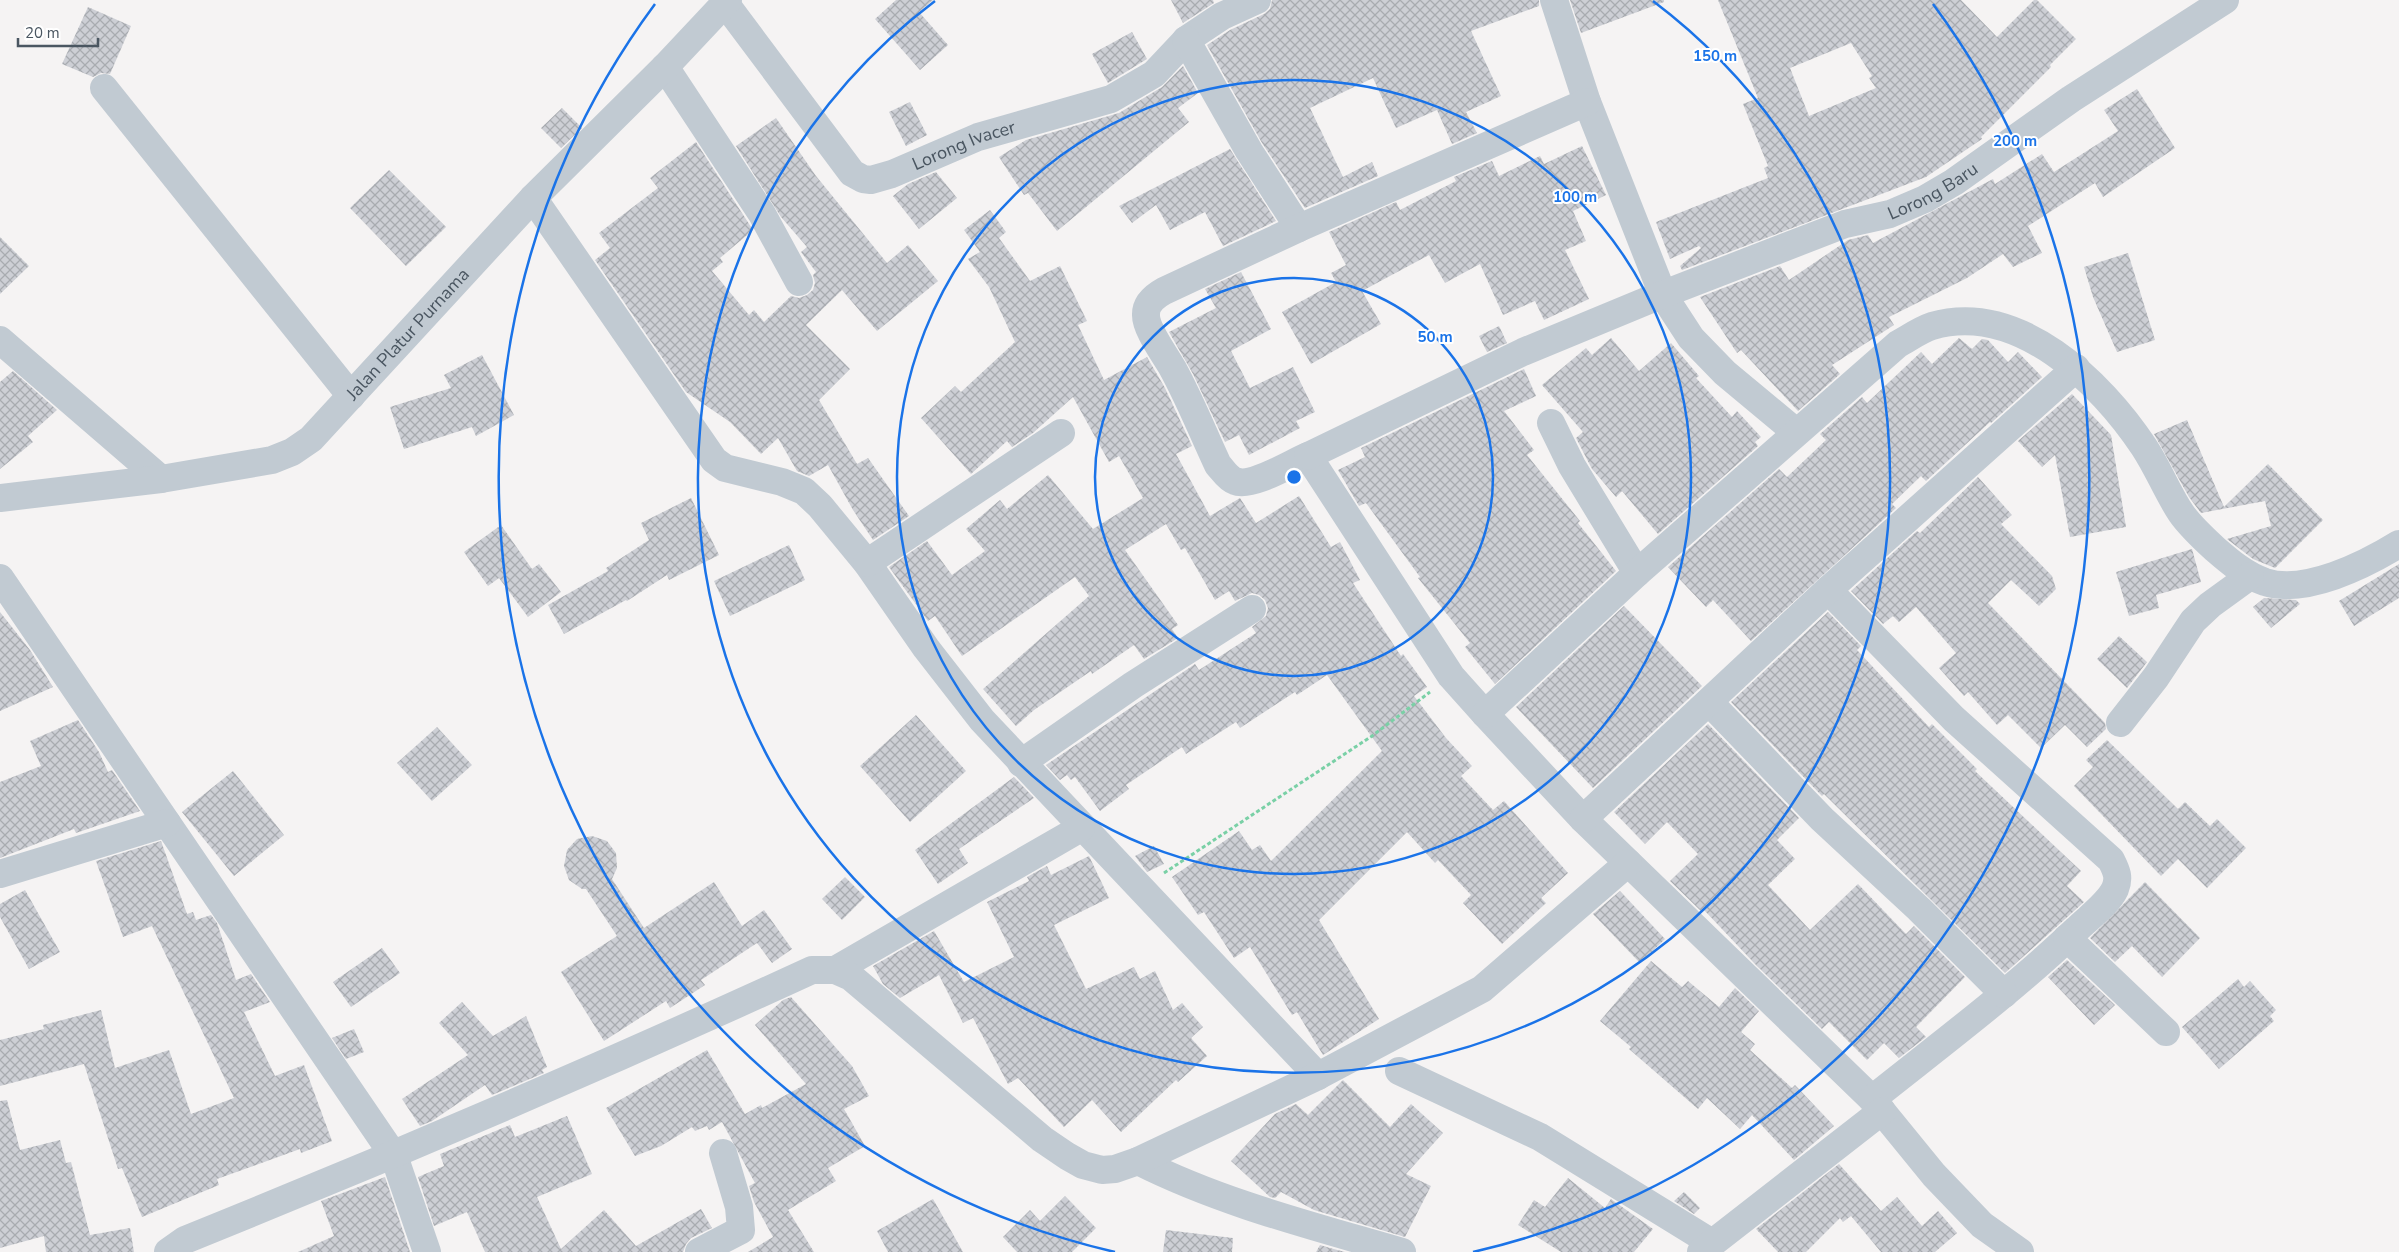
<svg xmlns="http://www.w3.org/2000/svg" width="2399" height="1252" viewBox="0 0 2399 1252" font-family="'Nunito Sans',sans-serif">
  <defs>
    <pattern id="building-cross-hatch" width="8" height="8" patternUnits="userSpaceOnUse" patternTransform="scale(1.25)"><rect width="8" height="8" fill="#cdcfd5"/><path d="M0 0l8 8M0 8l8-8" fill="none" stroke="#a8abb0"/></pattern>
  </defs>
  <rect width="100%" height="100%" fill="#f5f3f3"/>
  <path fill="url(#building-cross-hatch)" fill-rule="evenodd" d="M 896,0 L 933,0 L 919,12 L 948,45 L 920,70 L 875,19 Z
    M 1171,0 L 1213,0 L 1214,3 L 1183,23 Z
    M 1272,0 L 1539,0 L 1539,6 L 1471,31 L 1501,96 L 1466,112 L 1477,133 L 1452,144 L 1437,110 L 1396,128 L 1373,78 L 1310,108 L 1343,177 L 1372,162 L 1378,176 L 1305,208 L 1262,143 L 1207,45 L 1230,30 L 1264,14 L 1270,9 Z
    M 1570,0 L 1664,0 L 1664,2 L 1581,33 Z
    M 1718,0 L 1961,0 L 1997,37 L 2034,0 L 2037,0 L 2076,39 L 2050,65 L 2051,67 L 1981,137 L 1982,139 L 1926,177 L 1682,270 L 1680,266 L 1701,248 L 1699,246 L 1670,259 L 1656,222 L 1768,178 L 1764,168 L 1768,166 L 1743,104 L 1758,98 ZM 1851,43 L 1872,76 L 1869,78 L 1876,88 L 1809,116 L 1790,68 Z
    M 88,7 L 131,26 L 110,74 L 101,73 L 93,77 L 62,64 Z
    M 1132,32 L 1147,59 L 1108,83 L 1092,54 Z
    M 1183,66 L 1198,93 L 1178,108 L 1189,122 L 1057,231 L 1028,193 L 1024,195 L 999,157 L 1026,140 L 1119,113 L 1162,87 Z
    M 2137,89 L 2175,148 L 2103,197 L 2095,183 L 2028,226 L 2042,253 L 2013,267 L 2003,254 L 1967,278 L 1889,317 L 1894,325 L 1832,365 L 1840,374 L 1798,411 L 1741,350 L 1737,353 L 1700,297 L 1780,266 L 1789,280 L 1848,240 L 1868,235 L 1873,243 L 1993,179 L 1995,184 L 2042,154 L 2054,172 L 2118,131 L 2104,110 Z
    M 910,102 L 927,135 L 906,146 L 889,112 Z
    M 562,108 L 582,128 L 561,148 L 541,128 Z
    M 776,118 L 816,176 L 887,263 L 908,245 L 938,281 L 877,331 L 842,290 L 806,325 L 850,369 L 819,400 L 857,464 L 868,458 L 909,516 L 873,540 L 853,510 L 828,465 L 809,476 L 797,471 L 778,438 L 761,454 L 730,422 L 686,392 L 595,260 L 610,248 L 599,233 L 658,188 L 650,178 L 696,142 L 753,230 L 720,258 L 723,262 L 712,271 L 749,315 L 754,310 L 764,322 L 791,296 L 799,298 L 807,295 L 813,290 L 815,283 L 813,275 L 816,272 L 801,252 L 807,247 L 781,217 L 736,146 Z
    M 1582,146 L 1606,195 L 1573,211 L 1586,241 L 1565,250 L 1589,299 L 1544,320 L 1535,301 L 1503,315 L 1480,264 L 1445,283 L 1429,255 L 1362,291 L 1381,324 L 1311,364 L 1282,312 L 1336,282 L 1331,273 L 1346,265 L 1329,232 L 1396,202 L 1400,210 L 1456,181 L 1454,177 L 1492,161 L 1499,176 L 1540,156 L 1544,164 Z
    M 1230,149 L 1276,221 L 1223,246 L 1205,212 L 1170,230 L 1156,205 L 1132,223 L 1119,206 Z
    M 389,170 L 446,227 L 406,266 L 350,208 Z
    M 936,172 L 957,198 L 919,229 L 893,196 L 908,184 Z
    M 990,210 L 1006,232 L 999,238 L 1030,281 L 1060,266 L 1087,321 L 1078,325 L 1104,380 L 1147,357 L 1165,388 L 1192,446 L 1176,454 L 1210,516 L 1240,498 L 1256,523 L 1299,496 L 1331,547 L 1340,542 L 1360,580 L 1353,583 L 1401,656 L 1403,654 L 1427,687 L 1414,696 L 1446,738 L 1472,766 L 1461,776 L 1493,810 L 1504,801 L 1568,873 L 1541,898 L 1546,903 L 1502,944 L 1463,903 L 1471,895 L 1438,860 L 1435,863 L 1407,832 L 1319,920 L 1379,1019 L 1323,1055 L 1297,1012 L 1292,1015 L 1250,947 L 1234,958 L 1204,912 L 1198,915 L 1172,877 L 1239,831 L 1252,850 L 1260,845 L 1271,861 L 1382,751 L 1327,675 L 1297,695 L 1295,692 L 1240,728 L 1236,722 L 1186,754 L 1182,747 L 1126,785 L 1129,789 L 1100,811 L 1075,777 L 1071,780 L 1067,775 L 1060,780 L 1046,765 L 1195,664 L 1199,670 L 1256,633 L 1252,627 L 1266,616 L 1268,608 L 1265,600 L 1259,595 L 1252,593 L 1235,601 L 1229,591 L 1215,600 L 1185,548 L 1181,550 L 1166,524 L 1125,550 L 1178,625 L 1172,629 L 1178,638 L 1144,659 L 1134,645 L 1092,674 L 1091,671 L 1034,710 L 1016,726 L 983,689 L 1089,596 L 1075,577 L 962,656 L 935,616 L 928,621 L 889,567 L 927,541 L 952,575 L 985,551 L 966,529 L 1000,500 L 1007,509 L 1048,475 L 1093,529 L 1143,498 L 1119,456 L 1109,462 L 1073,397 L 1033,433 L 1012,447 L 1007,441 L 971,474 L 921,418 L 955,386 L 961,392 L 1015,342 L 989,287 L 968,259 L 980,252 L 964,230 Z
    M 0,237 L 29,266 L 0,294 Z
    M 2128,253 L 2155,340 L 2117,352 L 2093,297 L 2084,267 Z
    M 1241,272 L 1271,329 L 1231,351 L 1250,388 L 1293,367 L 1315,412 L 1296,421 L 1300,428 L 1249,455 L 1239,435 L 1225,442 L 1193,374 L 1169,332 L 1216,308 L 1205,289 Z
    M 1499,326 L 1507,343 L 1487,352 L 1479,336 Z
    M 1611,338 L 1639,371 L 1671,343 L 1699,376 L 1696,378 L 1732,417 L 1737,411 L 1761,437 L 1755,442 L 1758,446 L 1658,534 L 1622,491 L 1616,497 L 1592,469 L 1576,438 L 1583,432 L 1542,385 L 1586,348 L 1592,355 Z
    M 1959,338 L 1972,349 L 1982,339 L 1988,340 L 2008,362 L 2018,352 L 2042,377 L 1991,423 L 1990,422 L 1926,481 L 1921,476 L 1892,504 L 1896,508 L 1751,641 L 1713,600 L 1706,607 L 1668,567 L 1779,469 L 1787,477 L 1826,440 L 1820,434 L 1862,397 L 1867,403 L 1921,352 L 1932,364 Z
    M 482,355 L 514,415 L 476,436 L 472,427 L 404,449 L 390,407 L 451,388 L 444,375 Z
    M 1524,369 L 1536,396 L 1504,411 L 1534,450 L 1527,455 L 1580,521 L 1578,523 L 1616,571 L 1495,684 L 1465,647 L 1470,643 L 1418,578 L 1420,577 L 1366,503 L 1359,506 L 1338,470 L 1365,457 L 1361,448 Z
    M 13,371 L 57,410 L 28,436 L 33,442 L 0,469 L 0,382 Z
    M 2072,394 L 2111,435 L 2126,527 L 2070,537 L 2055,455 L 2042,467 L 2018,441 Z
    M 2187,420 L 2224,507 L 2268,464 L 2323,520 L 2275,568 L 2253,559 L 2227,539 L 2271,526 L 2265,501 L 2201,513 L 2189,497 L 2154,434 Z
    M 1978,477 L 2012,515 L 2001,524 L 2052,576 L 2056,589 L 2039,606 L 2011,580 L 1988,603 L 2105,723 L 2106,729 L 2087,747 L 2065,725 L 2041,748 L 2008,715 L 1997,725 L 1968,692 L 1964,696 L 1939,668 L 1956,653 L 1916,607 L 1899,622 L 1893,616 L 1883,624 L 1851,591 L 1917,531 L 1920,533 Z
    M 691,498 L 719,555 L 669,580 L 667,575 L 627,601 L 626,600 L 564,634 L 548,605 L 608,571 L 606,568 L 649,540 L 641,523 Z
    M 501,525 L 532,569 L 539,564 L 561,592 L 528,617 L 499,578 L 488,586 L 464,552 Z
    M 789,545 L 805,580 L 730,616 L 714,581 Z
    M 2192,549 L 2201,582 L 2156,595 L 2159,608 L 2129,616 L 2116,572 Z
    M 2399,564 L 2399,598 L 2354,626 L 2339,601 Z
    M 2264,598 L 2296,600 L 2300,604 L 2271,628 L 2253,607 Z
    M 1624,606 L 1702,686 L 1593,788 L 1516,707 Z
    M 0,612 L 30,650 L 53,687 L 0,711 Z
    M 1828,612 L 1861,646 L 1857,650 L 1929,727 L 1932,724 L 1977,769 L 1975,771 L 2081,871 L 2067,886 L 2084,902 L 2005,973 L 1824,794 L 1822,796 L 1731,702 Z
    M 2119,636 L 2147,662 L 2127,688 L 2097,659 Z
    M 916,715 L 966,771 L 910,822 L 860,766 Z
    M 78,720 L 99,752 L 108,772 L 112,770 L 140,811 L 76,833 L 74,829 L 0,858 L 0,782 L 41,766 L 30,741 Z
    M 1708,724 L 1799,818 L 1777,840 L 1795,859 L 1768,885 L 1810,930 L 1858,884 L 1906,934 L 1914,926 L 1965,977 L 1916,1027 L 1926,1037 L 1899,1058 L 1884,1043 L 1867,1060 L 1829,1022 L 1822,1029 L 1756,965 L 1704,910 L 1702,912 L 1670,881 L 1698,854 L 1667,822 L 1645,844 L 1614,812 Z
    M 437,727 L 472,765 L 432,801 L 397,763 Z
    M 2107,740 L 2178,809 L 2185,802 L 2210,826 L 2217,819 L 2246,848 L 2207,888 L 2178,859 L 2161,876 L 2074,786 L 2093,767 L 2086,760 Z
    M 233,771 L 284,835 L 234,876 L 182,812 Z
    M 1014,777 L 1034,798 L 959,849 L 968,863 L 938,884 L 915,850 Z
    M 592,836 L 607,841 L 616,853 L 617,868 L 612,879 L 644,928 L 714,882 L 742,926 L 764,910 L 792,949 L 772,963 L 757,943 L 701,980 L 705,985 L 670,1008 L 666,1001 L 604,1041 L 561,972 L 617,936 L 586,889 L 582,889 L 569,880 L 564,866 L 567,850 L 577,839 Z
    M 161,841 L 187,914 L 193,912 L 196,920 L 211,915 L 217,923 L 236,980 L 251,974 L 270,1002 L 244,1012 L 275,1076 L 304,1065 L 332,1141 L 301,1153 L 300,1149 L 217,1179 L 219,1185 L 142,1217 L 122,1168 L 118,1169 L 84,1064 L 0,1086 L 0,1040 L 44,1029 L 43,1025 L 101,1010 L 115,1068 L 169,1050 L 191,1114 L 234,1098 L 152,926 L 123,937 L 96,861 Z
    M 1154,846 L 1164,864 L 1147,872 L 1135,856 Z
    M 1089,856 L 1109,898 L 1054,925 L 1086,989 L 1134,967 L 1140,979 L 1155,971 L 1173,1010 L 1182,1003 L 1203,1027 L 1191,1038 L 1207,1056 L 1178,1082 L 1176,1080 L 1121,1132 L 1092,1100 L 1064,1127 L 1018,1078 L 1008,1084 L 973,1018 L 963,1023 L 939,975 L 900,998 L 883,984 L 873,966 L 934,931 L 964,982 L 1014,957 L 987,902 L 1029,881 L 1027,877 L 1047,866 L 1051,875 Z
    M 845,877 L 865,897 L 842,920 L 822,899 Z
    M 2145,882 L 2200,938 L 2162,977 L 2132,946 L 2115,962 L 2090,938 Z
    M 25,890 L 60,952 L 29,969 L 0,917 L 0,904 Z
    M 1620,891 L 1665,939 L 1640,963 L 1593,914 Z
    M 382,948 L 400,973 L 351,1007 L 333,982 Z
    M 2067,960 L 2115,1005 L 2094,1025 L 2048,977 Z
    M 1651,961 L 1682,987 L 1688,981 L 1719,1007 L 1735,988 L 1759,1011 L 1741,1032 L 1755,1044 L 1750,1050 L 1792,1088 L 1795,1085 L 1834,1126 L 1794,1160 L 1752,1115 L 1740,1129 L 1707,1098 L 1698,1109 L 1629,1049 L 1631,1047 L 1600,1021 Z
    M 2238,979 L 2244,987 L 2250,981 L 2276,1010 L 2270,1016 L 2274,1021 L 2219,1069 L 2182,1027 Z
    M 791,997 L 852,1066 L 869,1096 L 844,1109 L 865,1146 L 828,1168 L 836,1181 L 788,1210 L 814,1252 L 748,1252 L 773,1237 L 754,1202 L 749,1186 L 755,1183 L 722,1122 L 709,1130 L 707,1126 L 695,1131 L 692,1127 L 661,1146 L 635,1156 L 606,1108 L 707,1050 L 745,1114 L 761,1105 L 762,1108 L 806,1084 L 755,1025 L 783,1000 Z
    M 462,1002 L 493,1036 L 526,1016 L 547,1067 L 542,1070 L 544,1073 L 492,1095 L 485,1085 L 432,1121 L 420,1126 L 402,1099 L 468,1055 L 439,1023 Z
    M 354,1029 L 364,1052 L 346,1059 L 332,1038 Z
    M 1343,1080 L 1390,1127 L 1411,1104 L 1443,1133 L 1406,1174 L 1431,1186 L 1405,1237 L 1314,1210 L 1281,1192 L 1275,1198 L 1270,1197 L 1231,1161 L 1275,1114 L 1296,1104 L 1308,1115 Z
    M 7,1100 L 20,1150 L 60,1140 L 66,1163 L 71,1162 L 90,1235 L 130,1228 L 134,1252 L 46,1252 L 44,1236 L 0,1248 L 0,1101 Z
    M 567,1116 L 592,1174 L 537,1197 L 561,1249 L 604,1210 L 636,1246 L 701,1209 L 712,1228 L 691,1238 L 686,1244 L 683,1252 L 485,1252 L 467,1212 L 434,1226 L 418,1177 L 444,1166 L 440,1154 L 510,1125 L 515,1137 Z
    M 1839,1164 L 1881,1211 L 1897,1197 L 1922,1226 L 1938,1211 L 1957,1233 L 1935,1252 L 1881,1252 L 1851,1216 L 1843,1222 L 1840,1218 L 1806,1252 L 1778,1252 L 1756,1229 Z
    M 385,1177 L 410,1252 L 298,1252 L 334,1236 L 321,1201 Z
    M 1568,1178 L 1605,1208 L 1611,1199 L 1653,1229 L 1634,1252 L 1561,1252 L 1518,1225 L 1534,1200 L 1545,1207 Z
    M 1684,1192 L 1700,1208 L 1694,1214 L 1674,1201 Z
    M 1065,1196 L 1096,1228 L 1072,1252 L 1017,1252 L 1003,1237 L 1030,1210 L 1040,1221 Z
    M 933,1199 L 963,1252 L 888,1252 L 877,1231 Z
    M 1166,1230 L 1233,1238 L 1232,1252 L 1163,1252 Z
    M 1320,1245 L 1330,1248 L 1345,1252 L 1316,1252 Z"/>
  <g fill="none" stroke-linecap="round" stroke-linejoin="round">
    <path stroke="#7ad0a6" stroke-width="3" stroke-dasharray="4 2.5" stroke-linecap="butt" d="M 1164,873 L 1372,736 L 1430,692"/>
    <g stroke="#c1cad2" stroke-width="28">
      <path d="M 1554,0 L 1587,102 L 1663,295 L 1691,338 L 1725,373 L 1796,432"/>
      <path id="s1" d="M 725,3 L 852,173 L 863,179 L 871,180 L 892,174 L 978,137 L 1111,99 L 1154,74 L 1186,40 L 1222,16 L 1257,0"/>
      <path d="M 1186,40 L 1249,151 L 1299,228"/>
      <path d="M 665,67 L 762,214 L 799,282"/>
      <path d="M 104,88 L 351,396"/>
      <path d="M 1587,102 L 1299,228 L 1164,291 C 1155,296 1146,303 1146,314 C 1145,329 1166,356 1173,369 C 1190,400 1203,433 1218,465 C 1223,470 1227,478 1235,481 C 1252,488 1291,463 1308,456 L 1451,676 L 1485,714 L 1583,819 L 1872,1099 L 1934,1175 L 1982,1225 L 2020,1252"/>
      <path d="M 533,198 L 714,460 L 725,468 L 782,482 L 804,491 L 820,506 L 867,563 L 926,648 L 982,720 L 1318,1076"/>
      <path d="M 0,340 L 161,479"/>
      <path d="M 1551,423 L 1572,466 L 1637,573"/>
      <path id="s2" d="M 1308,456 L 1523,352 L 1656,297 L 1845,224 L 1890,214 L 1925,199 L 1954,182 L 2071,99 L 2225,0"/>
      <path id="s3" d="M 0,498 L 161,479 L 272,460 L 292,452 L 311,439 L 533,198 L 665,67 L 728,0"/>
      <path d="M 867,563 L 1061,433"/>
      <path d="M 0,578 L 394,1156 L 427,1252"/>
      <path d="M 1828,590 L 1954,719 L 2111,860 C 2116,870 2120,877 2115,889 C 2108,904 2088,918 2076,930 C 2012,991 1941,1044 1872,1099"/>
      <path d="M 1709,702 L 1822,819 L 1919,909 L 2004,994"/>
      <path d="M 1485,714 L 1637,573 L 1898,344 C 1909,338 1920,330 1932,326 C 2018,301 2101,382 2144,447 C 2158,468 2167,492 2181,513 C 2190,526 2203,538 2215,549 C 2230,562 2245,575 2265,582 C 2305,595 2365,565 2399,544"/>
      <path d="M 2120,723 L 2156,677 L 2193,621 L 2210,605 L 2250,576"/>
      <path d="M 1021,763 L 1133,685 L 1252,609"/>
      <path d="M 1583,819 L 1828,590 L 2076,368"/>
      <path d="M 0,874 L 167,823"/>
      <path d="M 2067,938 L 2166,1032"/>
      <path d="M 835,970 L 1081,828"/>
      <path d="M 1399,1071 L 1540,1137 L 1712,1243"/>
      <path d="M 1138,1161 C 1221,1203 1313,1226 1402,1252"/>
      <path d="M 168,1252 L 185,1240 C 396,1155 605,1065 812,970 L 835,970 L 851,977 L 1042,1139 L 1067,1156 L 1083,1165 L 1102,1170 L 1115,1169 L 1138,1161 L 1318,1076 L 1482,989 L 1628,863"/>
      <path d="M 699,1252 L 741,1230 L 739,1207 L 723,1153"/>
      <path d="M 1701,1252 L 1882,1111"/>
    </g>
  </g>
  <g fill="none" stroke="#1a73e8" stroke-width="2.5">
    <circle cx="1294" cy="477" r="199"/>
    <circle cx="1294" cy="477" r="397"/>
    <path d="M1653 1A596 596 0 1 1 935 1"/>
    <path d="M1115 1252A795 795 0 0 1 655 4M1933 4A795 795 0 0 1 1473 1252"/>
  </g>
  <g text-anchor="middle" stroke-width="4" stroke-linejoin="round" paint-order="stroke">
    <g font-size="18" fill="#4a5661" stroke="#fff">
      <text dy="6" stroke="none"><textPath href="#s1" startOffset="332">Lorong Ivacer</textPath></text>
      <text dy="6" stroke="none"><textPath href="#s2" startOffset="680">Lorong Baru</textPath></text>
      <text dy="6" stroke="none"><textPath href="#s3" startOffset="462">Jalan Platur Purnama</textPath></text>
    </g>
  </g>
  <circle cx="1294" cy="477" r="8" fill="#1a73e8" stroke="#fff" stroke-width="2.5"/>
  <g font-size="15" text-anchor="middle" font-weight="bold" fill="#1a73e8" stroke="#fff" stroke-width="4" stroke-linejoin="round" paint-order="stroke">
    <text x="1715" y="61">150 m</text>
    <text x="2015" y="146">200 m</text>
    <text x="1575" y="202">100 m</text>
    <text x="1435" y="342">50 m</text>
  </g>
  <path d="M18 38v8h80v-8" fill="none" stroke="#4a5661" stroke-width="2.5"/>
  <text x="25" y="38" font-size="15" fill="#4a5661" stroke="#ffffff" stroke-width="4" paint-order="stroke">20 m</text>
</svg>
